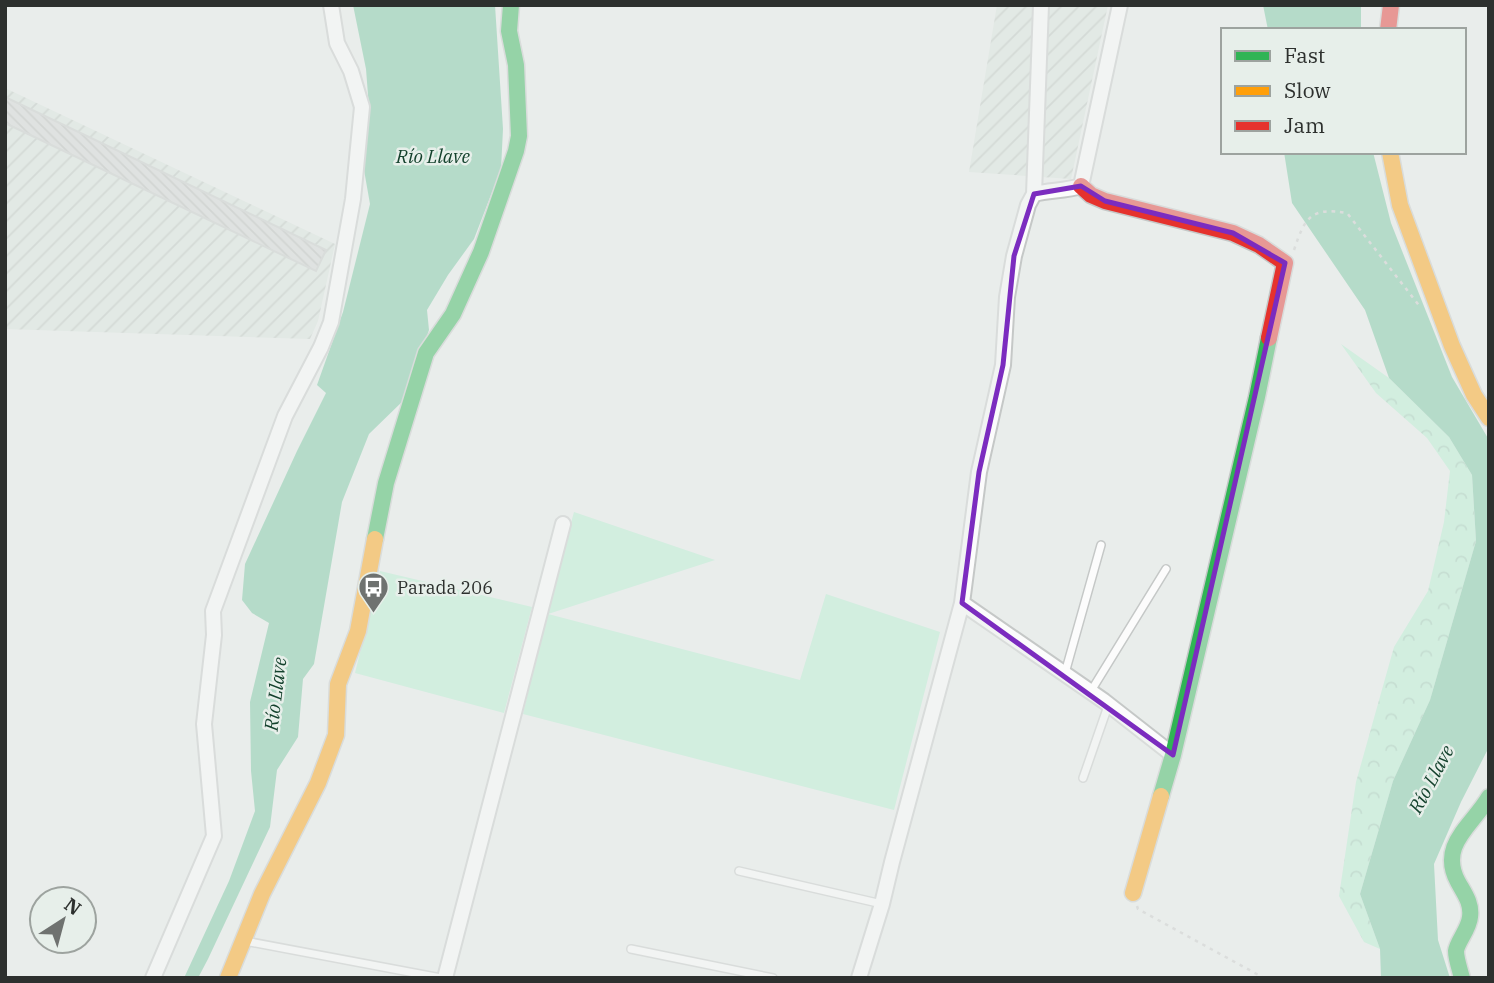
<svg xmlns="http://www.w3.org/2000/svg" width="1494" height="983" viewBox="0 0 1494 983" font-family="'IBM Plex Serif',serif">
  <defs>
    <pattern id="industrial-furrows" width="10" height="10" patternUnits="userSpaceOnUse" patternTransform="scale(1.75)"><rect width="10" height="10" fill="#d9e4dd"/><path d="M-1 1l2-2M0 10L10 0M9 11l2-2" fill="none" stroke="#bbc4be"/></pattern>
    <pattern id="forest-crowns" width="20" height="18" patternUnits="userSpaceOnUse" patternTransform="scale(1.75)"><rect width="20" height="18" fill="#b5efd1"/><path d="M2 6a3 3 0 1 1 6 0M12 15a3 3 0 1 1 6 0" fill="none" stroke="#9ccdb4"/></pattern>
    <pattern id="building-back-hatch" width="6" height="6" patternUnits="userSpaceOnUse" patternTransform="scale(1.75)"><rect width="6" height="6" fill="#d3d6d4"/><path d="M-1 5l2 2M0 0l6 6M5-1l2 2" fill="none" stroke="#b5b8b6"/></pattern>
  </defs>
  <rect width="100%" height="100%" fill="#e9edeb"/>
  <path fill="url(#industrial-furrows)" d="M 997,5 L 1108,5 L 1071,179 L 969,172 Z
    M 5,88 L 335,244 L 318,321 L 310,339 L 5,329 Z"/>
  <path fill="#b5efd1" d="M 574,512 L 715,560 L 548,614 L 800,680 L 826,594 L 940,632 L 894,810 L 523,714 L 546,613 Z
    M 380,571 L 532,607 L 504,713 L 355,673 Z"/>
  <path fill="url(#forest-crowns)" d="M 1341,344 L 1389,378 L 1449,437 L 1472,475 L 1476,541 L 1430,700 L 1393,781 L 1360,894 L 1380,949 L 1364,942 L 1339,896 L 1356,782 L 1394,647 L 1428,591 L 1444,522 L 1450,471 L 1427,438 L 1376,393 Z"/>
  <path fill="#77c6a1" d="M 353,5 L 495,5 L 503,129 L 501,169 L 474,239 L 448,275 L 427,310 L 429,330 L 405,399 L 369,434 L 342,502 L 314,664 L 303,679 L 298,737 L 277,770 L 270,827 L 208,959 L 198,978 L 184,978 L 229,881 L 255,811 L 251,771 L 250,702 L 269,623 L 252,613 L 242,600 L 245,564 L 297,451 L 326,393 L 317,385 L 343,312 L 370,204 L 364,170 L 369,108 L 366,69 Z
    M 1263,5 L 1361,5 L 1361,30 L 1268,30 Z
    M 1284,152 L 1373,152 L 1391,223 L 1452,377 L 1489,440 L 1489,747 L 1461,802 L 1434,864 L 1438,940 L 1450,978 L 1381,978 L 1380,949 L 1360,894 L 1393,781 L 1430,700 L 1476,541 L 1472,475 L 1449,437 L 1389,378 L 1365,310 L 1292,203 Z"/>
  <path fill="url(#building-back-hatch)" stroke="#c6c9c8" stroke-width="2" d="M 5,97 L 326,250 L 316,271 L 5,123 Z"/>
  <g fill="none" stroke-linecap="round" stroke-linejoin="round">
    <defs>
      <path id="lane" d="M 1065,673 L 1101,545
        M 1091,691 L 1166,569
        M 1083,778 L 1108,706
        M 739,871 L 882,904
        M 245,941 L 441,978
        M 631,949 L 773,978"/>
      <path id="street" d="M 1034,194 L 1041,5
        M 962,603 L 1104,701 L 1173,755
        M 153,978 L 214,836 L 204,724 L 214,635 L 213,611 L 285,416 L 321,347 L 331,322 L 353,199 L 362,107 L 351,71 L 337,43 L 331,5
        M 445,978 L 563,524
        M 859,978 L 882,904 L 892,862 L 962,603 L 979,472 L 1003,365 L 1007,297 L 1014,256 L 1028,205 L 1034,194 C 1050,190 1065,191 1081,186 L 1120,5"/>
      <path id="fast" d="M 375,539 L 386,483 L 426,353 L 453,314 L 481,252 L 516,151 L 519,136 L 516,65 L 509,31 L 511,5
        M 1161,796 L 1173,755 L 1257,397 L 1269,338
        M 1462,978 C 1460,970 1456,959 1456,951 C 1457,942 1469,929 1470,917 C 1472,903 1464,893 1458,882 C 1438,845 1472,826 1489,797"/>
      <path id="slow" d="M 1390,152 L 1400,205 L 1452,346 L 1474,395 L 1489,418
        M 1133,893 L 1161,796
        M 228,978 L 262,894 L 318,783 L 336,735 L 338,684 L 358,631 L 375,539"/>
      <path id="jam" d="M 1388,30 L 1391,5
        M 1081,186 L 1091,195 L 1105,201 L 1233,233 L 1259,245 L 1285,263 L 1269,338"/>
    </defs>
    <use href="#lane" stroke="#c5c8c7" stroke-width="10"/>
    <use href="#street" stroke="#c5c8c7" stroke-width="18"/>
    <use href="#fast" stroke="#c5c8c7" stroke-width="19"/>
    <use href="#slow" stroke="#c5c8c7" stroke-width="19"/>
    <use href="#jam" stroke="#c5c8c7" stroke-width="19"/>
    <path stroke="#cacbca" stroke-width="2.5" stroke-dasharray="3.5 5" stroke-linecap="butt" d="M 1294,250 C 1305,217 1311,207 1347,213 L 1421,308
      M 1137,906 L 1138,909 L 1264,978"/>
    <use href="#lane" stroke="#fcfcfc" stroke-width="7"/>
    <use href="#street" stroke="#fcfcfc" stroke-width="14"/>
    <use href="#fast" stroke="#30b455" stroke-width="16"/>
    <use href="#slow" stroke="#ff9f0a" stroke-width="16"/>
    <use href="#jam" stroke="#e5322d" stroke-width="16"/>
  </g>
  <path d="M0 0H1494V983H0ZM 1081,186 L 1105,201 L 1233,233 L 1285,263 L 1173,755 L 962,603 L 979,472 L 1003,365 L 1014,256 L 1034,194 Z" fill="#e9edeb" fill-opacity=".55" fill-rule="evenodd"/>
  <path fill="none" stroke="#7b2cbf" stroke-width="5" stroke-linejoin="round" d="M 1081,186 L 1105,201 L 1233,233 L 1285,263 L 1173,755 L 962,603 L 979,472 L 1003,365 L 1014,256 L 1034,194 Z"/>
  <defs>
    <symbol id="bus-pin" viewBox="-11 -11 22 30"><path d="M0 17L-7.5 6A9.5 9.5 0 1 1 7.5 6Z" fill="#6f7270" stroke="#e7efea"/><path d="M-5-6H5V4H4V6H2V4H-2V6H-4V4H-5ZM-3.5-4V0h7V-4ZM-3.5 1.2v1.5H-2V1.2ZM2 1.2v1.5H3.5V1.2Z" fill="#fff"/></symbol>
  </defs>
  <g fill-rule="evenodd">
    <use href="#bus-pin" x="356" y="570" width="35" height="47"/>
  </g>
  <g text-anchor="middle" stroke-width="5" stroke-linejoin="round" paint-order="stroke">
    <g font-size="18" fill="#2d302e" stroke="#e7efea" text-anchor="start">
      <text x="397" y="594">Parada 206</text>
    </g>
    <g font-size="19" font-style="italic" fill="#14422d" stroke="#e7efea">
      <text x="433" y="163">Río Llave</text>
      <text transform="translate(275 694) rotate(-83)" y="7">Río Llave</text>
      <text transform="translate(1431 779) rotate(-62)" y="7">Río Llave</text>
    </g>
  </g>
  <rect width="1494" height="983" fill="none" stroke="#2d302e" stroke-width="14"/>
  <rect x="1221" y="28" width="245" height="126" fill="#e7efea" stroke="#9da39f" stroke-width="2"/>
  <rect x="1235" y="51" width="35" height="10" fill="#30b455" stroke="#9da39f" stroke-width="2"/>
  <text x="1284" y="63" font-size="21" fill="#2d302e">Fast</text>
  <rect x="1235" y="86" width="35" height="10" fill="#ff9f0a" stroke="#9da39f" stroke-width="2"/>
  <text x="1284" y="98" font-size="21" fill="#2d302e">Slow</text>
  <rect x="1235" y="121" width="35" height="10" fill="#e5322d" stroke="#9da39f" stroke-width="2"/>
  <text x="1284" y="133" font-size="21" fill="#2d302e">Jam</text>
  <g transform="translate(63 920) rotate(36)"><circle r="33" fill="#e7efea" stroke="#9da39f" stroke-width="2"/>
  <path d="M0-5L12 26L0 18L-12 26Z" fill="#6f7270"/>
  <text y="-10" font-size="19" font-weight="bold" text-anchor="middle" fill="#2d302e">N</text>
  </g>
</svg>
